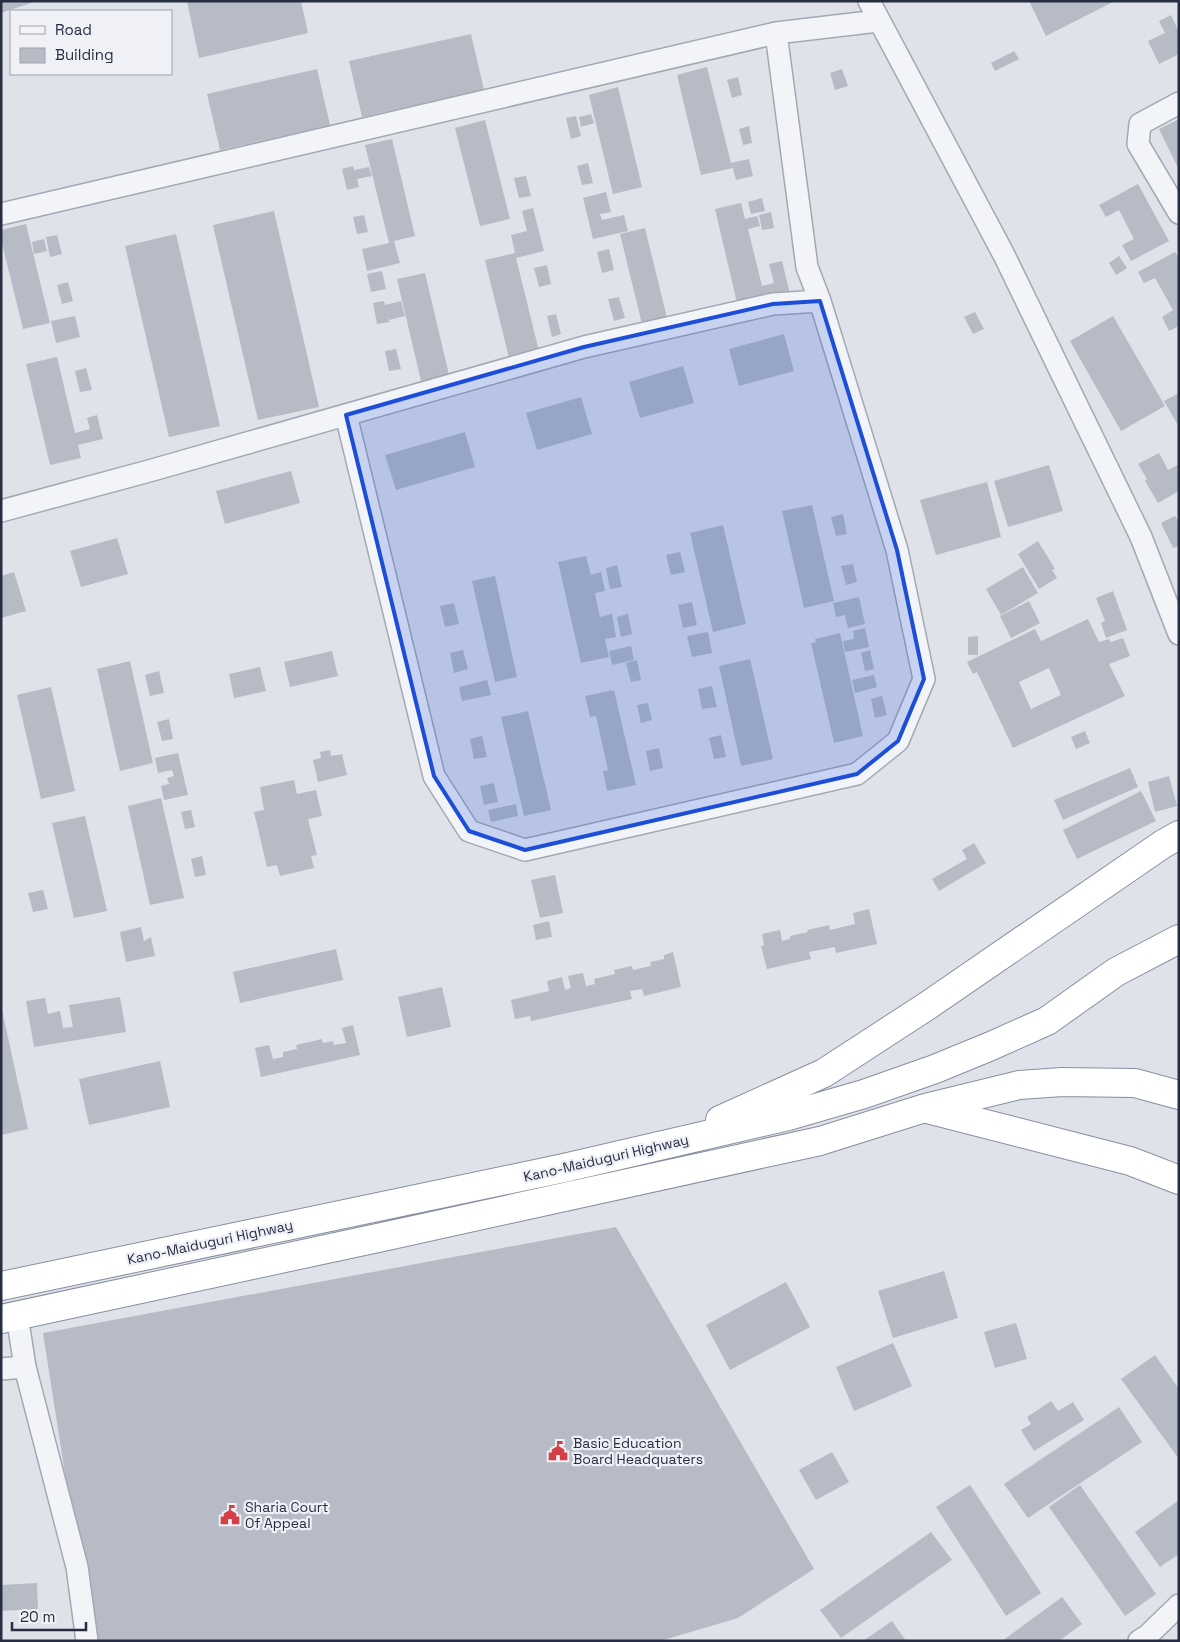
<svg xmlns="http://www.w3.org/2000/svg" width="1180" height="1642" viewBox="0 0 1180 1642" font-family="'Space Grotesk',sans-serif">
  <rect width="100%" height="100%" fill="#dfe2e9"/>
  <path fill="#b6bbc6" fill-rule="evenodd" d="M 1,1 L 34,1 L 34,2 L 1,13 Z
    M 187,1 L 301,1 L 308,33 L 199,58 Z
    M 1029,1 L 1115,1 L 1046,36 Z
    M 1171,15 L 1179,32 L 1179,54 L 1159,64 L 1148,41 L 1165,33 L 1159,21 Z
    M 471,34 L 484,90 L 362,117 L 349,61 Z
    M 1014,51 L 1019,59 L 995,71 L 991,63 Z
    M 707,67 L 731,163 L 749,159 L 753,176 L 736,180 L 733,168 L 701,175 L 677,75 Z
    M 317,69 L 330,125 L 220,150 L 207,94 Z
    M 842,69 L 848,86 L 835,90 L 830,73 Z
    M 738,77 L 742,95 L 732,98 L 727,80 Z
    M 618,87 L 642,187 L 613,194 L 589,95 Z
    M 591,114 L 594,123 L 581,127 L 579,117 Z
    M 576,116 L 581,136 L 571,139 L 566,118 Z
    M 1179,119 L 1179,170 L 1159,129 Z
    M 485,120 L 510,219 L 480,226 L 455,128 Z
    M 749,126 L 752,143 L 743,145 L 739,129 Z
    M 392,139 L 415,236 L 394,241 L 400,263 L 367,271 L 362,249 L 389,243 L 365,145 Z
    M 588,163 L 593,183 L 582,185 L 577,166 Z
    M 353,166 L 354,170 L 369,167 L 372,176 L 357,179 L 359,187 L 347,190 L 342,169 Z
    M 526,176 L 531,196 L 519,198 L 514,178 Z
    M 1138,184 L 1169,241 L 1131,261 L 1122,245 L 1134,239 L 1119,210 L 1106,217 L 1099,205 Z
    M 606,192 L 611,212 L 600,214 L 602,220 L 624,215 L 628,231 L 593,239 L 583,198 Z
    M 762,198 L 765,211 L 751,214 L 748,202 Z
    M 741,203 L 745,219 L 757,216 L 760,226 L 748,229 L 762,286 L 774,283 L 769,264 L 782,261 L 790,294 L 766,300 L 764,291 L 765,300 L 738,307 L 715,209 Z
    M 533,208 L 544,251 L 516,258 L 539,351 L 509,358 L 485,260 L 515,253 L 511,235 L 527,231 L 522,211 Z
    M 274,211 L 319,407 L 258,420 L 213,225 Z
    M 771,212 L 774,228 L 762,230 L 759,215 Z
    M 364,215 L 368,232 L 357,234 L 353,217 Z
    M 26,224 L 50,323 L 23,329 L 1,239 L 1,230 Z
    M 645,228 L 668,322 L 643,328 L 620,234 Z
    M 176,234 L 220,426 L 169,437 L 125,246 Z
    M 57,235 L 62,254 L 50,257 L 46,237 Z
    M 44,239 L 47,251 L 34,254 L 32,242 Z
    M 609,249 L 614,270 L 602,273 L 597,252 Z
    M 1175,252 L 1179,259 L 1179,326 L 1169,331 L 1162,317 L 1173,310 L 1155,278 L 1144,283 L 1138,272 Z
    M 1119,256 L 1127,268 L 1116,275 L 1109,263 Z
    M 547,265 L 551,284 L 539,287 L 534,268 Z
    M 382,271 L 386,289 L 371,292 L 367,274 Z
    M 425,273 L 449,375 L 421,381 L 397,279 Z
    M 68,282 L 73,301 L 62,304 L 57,285 Z
    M 619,297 L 625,318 L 614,321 L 608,299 Z
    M 384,301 L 385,305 L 401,301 L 405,316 L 389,320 L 387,314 L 389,322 L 377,324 L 373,303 Z
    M 975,312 L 984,329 L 973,334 L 964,317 Z
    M 556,314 L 561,334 L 552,337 L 547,316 Z
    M 75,316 L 80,337 L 56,343 L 51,321 Z
    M 1113,316 L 1165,406 L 1121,431 L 1070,341 Z
    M 784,334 L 794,371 L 739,386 L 729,349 Z
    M 396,349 L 401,369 L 389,371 L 385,351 Z
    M 57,357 L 75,433 L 90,429 L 87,418 L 97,415 L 103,439 L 78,445 L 81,458 L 50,465 L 26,364 Z
    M 683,366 L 694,403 L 640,418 L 629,382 Z
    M 86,368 L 92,390 L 80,392 L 75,371 Z
    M 1179,393 L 1179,427 L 1164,401 Z
    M 581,397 L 592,434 L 537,450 L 526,413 Z
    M 465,432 L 475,467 L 396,490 L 385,455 Z
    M 1159,453 L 1168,470 L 1179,464 L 1179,491 L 1158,503 L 1145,481 L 1147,479 L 1138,464 Z
    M 1049,465 L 1063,511 L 1008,527 L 994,481 Z
    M 291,471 L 300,503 L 225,524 L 216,491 Z
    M 987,482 L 1001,537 L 936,555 L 920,500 Z
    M 812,505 L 834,601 L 804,608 L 782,511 Z
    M 843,514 L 847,534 L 836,536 L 831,517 Z
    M 1175,516 L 1179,523 L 1179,546 L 1173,548 L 1161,523 Z
    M 723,525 L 746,624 L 713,632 L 690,533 Z
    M 117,538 L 128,574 L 81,587 L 70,551 Z
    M 1038,541 L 1055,569 L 1052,570 L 1057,578 L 1039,589 L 1018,554 Z
    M 680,552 L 685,572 L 671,575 L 666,555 Z
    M 586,556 L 591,575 L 601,572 L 605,591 L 595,593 L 600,617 L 612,614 L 616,637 L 605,639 L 609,657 L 581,663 L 558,562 Z
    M 853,564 L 857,582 L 846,585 L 841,566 Z
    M 617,565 L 622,587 L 610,589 L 606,568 Z
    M 1023,567 L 1038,593 L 1001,615 L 986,589 Z
    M 14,572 L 26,611 L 1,618 L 1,576 Z
    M 495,576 L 517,677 L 495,682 L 472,581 Z
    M 1113,591 L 1127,630 L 1106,638 L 1101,623 L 1105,621 L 1096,598 Z
    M 859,597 L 865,624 L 848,628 L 845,615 L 836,617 L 833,603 Z
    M 1029,601 L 1040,623 L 1011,638 L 1000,616 Z
    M 692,602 L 697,625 L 683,628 L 678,605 Z
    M 454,603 L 459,624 L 445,627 L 440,606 Z
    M 628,614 L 632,634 L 621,637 L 617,617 Z
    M 1088,619 L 1099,642 L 1109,639 L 1111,642 L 1123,638 L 1130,656 L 1109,664 L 1125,696 L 1013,748 L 977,672 L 973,674 L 967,662 L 1035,629 L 1041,641 ZM 1049,668 L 1061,695 L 1031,709 L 1019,682 Z
    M 865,628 L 869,647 L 845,652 L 843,641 L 854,639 L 853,631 Z
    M 708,632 L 712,653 L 692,657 L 687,636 Z
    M 840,633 L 863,736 L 834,743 L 811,643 L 816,642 L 815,639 Z
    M 978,636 L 978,655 L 968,655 L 968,637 Z
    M 631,646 L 634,660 L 612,665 L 609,651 Z
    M 463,650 L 468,669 L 454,673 L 450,653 Z
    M 870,650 L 874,669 L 865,671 L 861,653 Z
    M 332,651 L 338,676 L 290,687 L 284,662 Z
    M 750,659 L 773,759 L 741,766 L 719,666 Z
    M 637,660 L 641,680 L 631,682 L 626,663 Z
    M 130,661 L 153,763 L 120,771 L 97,669 Z
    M 260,667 L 266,691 L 234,698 L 229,674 Z
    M 159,671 L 164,693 L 150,696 L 145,675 Z
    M 874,675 L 877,687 L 855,693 L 852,680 Z
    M 487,680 L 491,695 L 462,701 L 459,687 Z
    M 712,686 L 717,707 L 702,709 L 698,689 Z
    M 51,687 L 75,791 L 41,799 L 17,695 Z
    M 614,690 L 636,785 L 607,791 L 603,771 L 608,770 L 596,716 L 590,717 L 585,696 Z
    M 882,696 L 887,715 L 875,718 L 871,699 Z
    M 648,703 L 652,720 L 641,723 L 637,705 Z
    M 528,711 L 551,810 L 524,816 L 501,717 Z
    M 169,719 L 173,739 L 162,741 L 157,722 Z
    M 1085,731 L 1090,743 L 1076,749 L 1071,737 Z
    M 721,735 L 726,757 L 714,759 L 709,738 Z
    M 482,736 L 487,757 L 474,759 L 470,739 Z
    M 659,748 L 663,768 L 650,771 L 646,751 Z
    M 330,750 L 331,756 L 342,754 L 347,775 L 318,782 L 313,760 L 321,758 L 320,752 Z
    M 178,753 L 188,795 L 164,800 L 161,786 L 169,784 L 167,778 L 174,776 L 172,770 L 158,773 L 155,758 Z
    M 1130,768 L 1138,787 L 1063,820 L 1054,800 Z
    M 1169,776 L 1177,806 L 1155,812 L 1148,782 Z
    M 294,780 L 297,794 L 316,790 L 322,816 L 308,819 L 317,855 L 311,856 L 314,868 L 280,876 L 277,865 L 267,867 L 254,812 L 264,810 L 260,787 Z
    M 494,783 L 498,802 L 484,805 L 480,786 Z
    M 1141,791 L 1156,821 L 1077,859 L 1063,830 Z
    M 161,798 L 184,898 L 150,905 L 128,806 Z
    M 516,804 L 518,816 L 491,822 L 488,810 Z
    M 191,810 L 195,827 L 185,829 L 181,812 Z
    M 85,816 L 107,911 L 74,918 L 52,823 Z
    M 974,843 L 986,863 L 939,891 L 932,879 L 967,859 L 962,850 Z
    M 202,856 L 206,875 L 195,877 L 191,859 Z
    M 555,875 L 563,913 L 540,918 L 531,880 Z
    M 43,890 L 48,909 L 33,912 L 28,893 Z
    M 869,909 L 877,944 L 836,953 L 835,947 L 809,952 L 811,959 L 767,969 L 761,946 L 764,945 L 762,934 L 780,930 L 782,941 L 790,939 L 790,936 L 808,932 L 807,930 L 829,925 L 830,930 L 855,924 L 853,913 Z
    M 549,921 L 552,937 L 536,940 L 533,925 Z
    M 141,927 L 144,941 L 151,937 L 155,956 L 126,962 L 120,932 Z
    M 336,949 L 343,980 L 240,1003 L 233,972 Z
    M 673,952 L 681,987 L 644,996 L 642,989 L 630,991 L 632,999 L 531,1021 L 530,1016 L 515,1019 L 511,1000 L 549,991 L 547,981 L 562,977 L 565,990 L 571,988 L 568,976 L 583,973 L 586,986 L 595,984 L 594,979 L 615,974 L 614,970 L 632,966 L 633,970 L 651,966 L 650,962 L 664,959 L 664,955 Z
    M 442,987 L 451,1027 L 407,1037 L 398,997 Z
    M 120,997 L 126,1032 L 34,1047 L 26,1001 L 45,998 L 48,1014 L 60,1011 L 63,1028 L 73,1027 L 69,1005 Z
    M 1,1005 L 28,1129 L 1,1135 Z
    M 353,1025 L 360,1055 L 261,1077 L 255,1048 L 269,1045 L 273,1059 L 283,1057 L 283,1052 L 297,1049 L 296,1045 L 322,1039 L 323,1043 L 333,1041 L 334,1045 L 346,1043 L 342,1028 Z
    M 160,1061 L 170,1107 L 89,1125 L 79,1079 Z
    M 616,1227 L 814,1569 L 738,1618 L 660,1641 L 91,1641 L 43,1333 Z
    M 944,1271 L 958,1318 L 893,1338 L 878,1291 Z
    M 786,1282 L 810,1327 L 730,1370 L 706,1325 Z
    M 1016,1323 L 1027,1359 L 995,1368 L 984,1332 Z
    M 893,1343 L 912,1386 L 854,1411 L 836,1367 Z
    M 1155,1355 L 1179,1389 L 1179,1459 L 1121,1379 Z
    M 1051,1401 L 1058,1411 L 1073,1402 L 1084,1420 L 1034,1451 L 1021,1430 L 1031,1424 L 1027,1417 Z
    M 1119,1407 L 1142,1442 L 1028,1518 L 1004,1484 Z
    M 832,1452 L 849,1482 L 816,1500 L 799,1470 Z
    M 970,1485 L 1041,1593 L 1006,1616 L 936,1507 Z
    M 1080,1485 L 1156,1594 L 1125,1616 L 1049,1507 Z
    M 1179,1500 L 1179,1554 L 1160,1567 L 1135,1532 Z
    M 931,1532 L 952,1560 L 841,1638 L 820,1610 Z
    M 37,1583 L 38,1609 L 1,1611 L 1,1585 Z
    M 1062,1597 L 1082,1624 L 1059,1641 L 1002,1641 Z
    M 892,1621 L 906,1641 L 863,1641 Z"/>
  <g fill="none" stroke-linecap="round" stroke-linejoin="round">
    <defs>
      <path id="minor" d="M 869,1 L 1004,255 L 1141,537 L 1179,634
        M 1179,103 L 1140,124 L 1138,144 L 1179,213
        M 1,214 L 776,33 L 878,21
        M 346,415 L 434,776 L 469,831 L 525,850 L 857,774 L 898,741 L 924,679 L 897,550 L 820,301
        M 1,511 L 149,471 L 584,347 L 773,304 L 820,301 L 807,267 L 776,33
        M 17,1315 L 25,1367 L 77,1567 L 87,1641
        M 1,1369 L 25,1367
        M 1139,1641 L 1147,1636 L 1179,1605"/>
      <path id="trunk" d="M 931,1110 L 1130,1161 L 1179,1180
        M 720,1120 L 824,1073 L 927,1006 L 1163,844 L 1179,835
        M 1,1286 L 564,1168 L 788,1116 L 864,1094 L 935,1069 L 991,1046 L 1047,1021 L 1116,972 L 1179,939
        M 1,1319 L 387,1236 L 820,1141 L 925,1108 L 1019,1085 L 1062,1082 L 1135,1083 L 1179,1095"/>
    </defs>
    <use href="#minor" stroke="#a4a8b3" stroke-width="24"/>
    <use href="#trunk" stroke="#868ea1" stroke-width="30"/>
    <use href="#minor" stroke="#f2f4f7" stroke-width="21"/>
    <use href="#trunk" stroke="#fff" stroke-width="28"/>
  </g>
  <path fill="#1d4ed8" fill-opacity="0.2" stroke="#1d4ed8" stroke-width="4" stroke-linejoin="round" d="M 820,301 L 897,550 L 924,679 L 898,741 L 857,774 L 525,850 L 469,831 L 434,776 L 346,415 L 584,347 L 773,304 Z"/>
  <defs>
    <symbol id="civic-bare" viewBox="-9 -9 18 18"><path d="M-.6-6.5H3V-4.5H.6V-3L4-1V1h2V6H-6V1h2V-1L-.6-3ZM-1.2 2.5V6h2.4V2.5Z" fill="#d43e45" stroke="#eff1f7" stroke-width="2.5" paint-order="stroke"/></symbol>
  </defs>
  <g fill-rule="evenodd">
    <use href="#civic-bare" x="544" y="1437" width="28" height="28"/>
    <use href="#civic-bare" x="216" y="1501" width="28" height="28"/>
  </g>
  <g text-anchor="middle" stroke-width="4.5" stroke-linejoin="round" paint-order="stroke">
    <g font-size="14" fill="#272e41" stroke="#eff1f7">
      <text transform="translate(606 1158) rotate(-13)" y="5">Kano-Maiduguri Highway</text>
      <text transform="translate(210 1242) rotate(-12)" y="5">Kano-Maiduguri Highway</text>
    </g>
    <g font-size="14" fill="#272e41" stroke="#eff1f7" text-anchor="start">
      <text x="573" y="1448">Basic Education<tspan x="573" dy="16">Board Headquaters</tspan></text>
      <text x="245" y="1512">Sharia Court<tspan x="245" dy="16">Of Appeal</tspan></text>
    </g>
  </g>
  <rect width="1180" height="1642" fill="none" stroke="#272e41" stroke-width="5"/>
  <rect x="10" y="10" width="162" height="65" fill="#eff1f7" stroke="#9fa3ae"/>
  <rect x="20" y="26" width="25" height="8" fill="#f2f4f7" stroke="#9fa3ae"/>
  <text x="55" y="35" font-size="15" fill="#272e41">Road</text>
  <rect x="20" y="48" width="25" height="15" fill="#b6bbc6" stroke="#9fa3ae"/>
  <text x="55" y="60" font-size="15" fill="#272e41">Building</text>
  <path d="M12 1622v8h74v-8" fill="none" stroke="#272e41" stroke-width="2.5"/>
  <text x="20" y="1622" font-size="15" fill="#272e41" stroke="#eff1f7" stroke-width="4" paint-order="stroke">20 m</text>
</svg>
